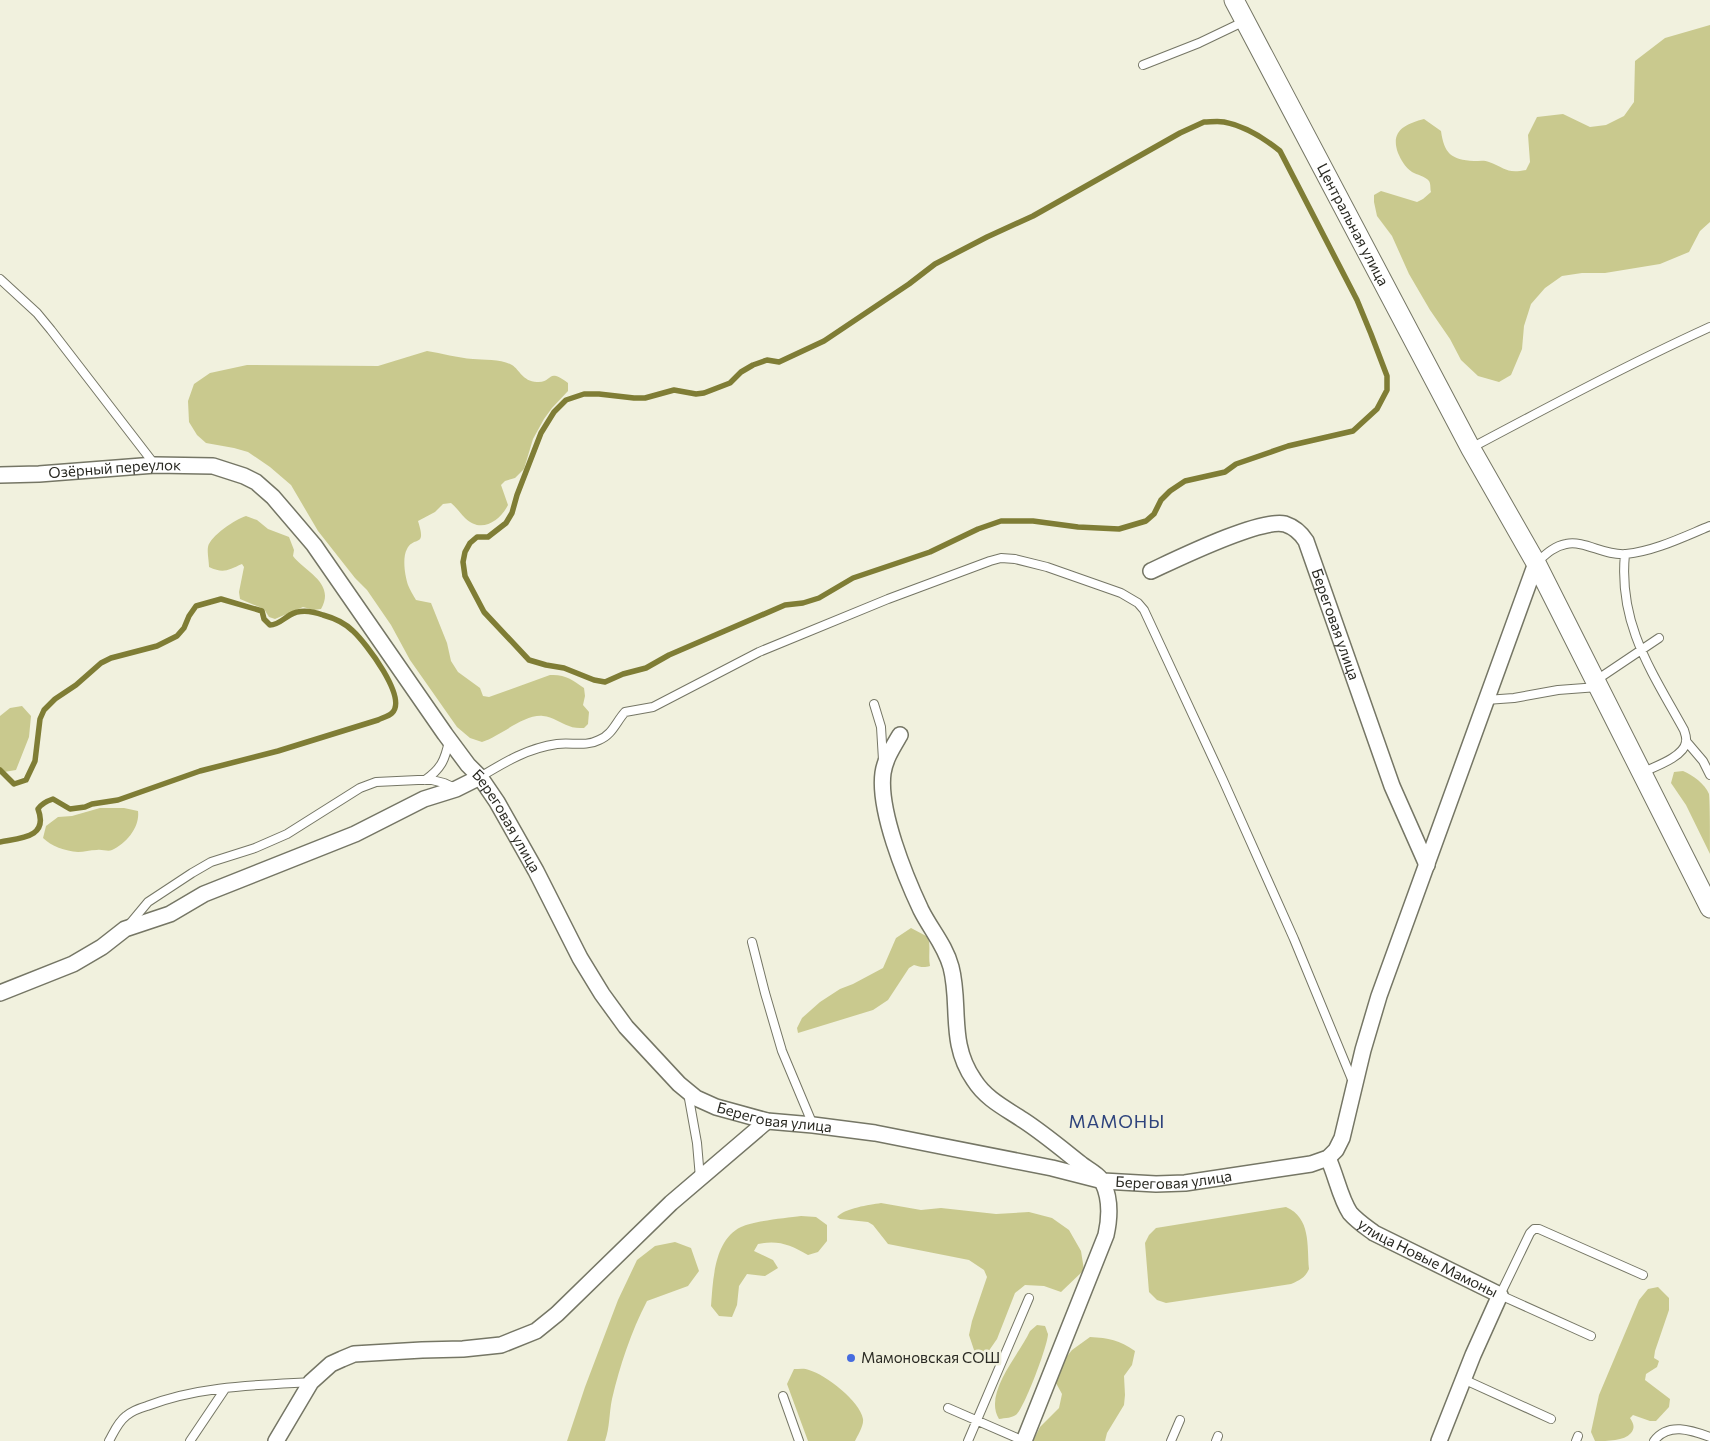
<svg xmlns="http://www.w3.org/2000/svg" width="1710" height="1441" viewBox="0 0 1710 1441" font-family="Commissioner,sans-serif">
  <rect width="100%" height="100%" fill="#f1f1de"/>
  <path fill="#c9c98e" d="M 1710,25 L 1710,222 L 1700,231 L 1689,252 L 1660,264 L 1605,273 L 1582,273 L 1562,276 L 1545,288 L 1531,304 L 1524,326 L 1522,349 L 1511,375 L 1499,382 L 1478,376 L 1461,360 L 1450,339 L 1430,310 L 1409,274 L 1392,236 L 1377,216 L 1374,202 L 1374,195 L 1381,191 L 1417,202 L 1423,199 L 1431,192 C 1430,189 1431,184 1429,181 C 1425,176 1417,175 1412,172 C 1405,167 1401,160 1398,153 C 1390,131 1405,124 1424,119 L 1441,131 C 1444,153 1451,160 1474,161 C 1479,161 1485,160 1489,162 C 1506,168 1506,174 1526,170 L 1530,162 L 1528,135 L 1537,117 L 1563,114 L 1590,127 L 1606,125 L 1624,116 L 1634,102 L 1635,61 L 1665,38 Z
    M 427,351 C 442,353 457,358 473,359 C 484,360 502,359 512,365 C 520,370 522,381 537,382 C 554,383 546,367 568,383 L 568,391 L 552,408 L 544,419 L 533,439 L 524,469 L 515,478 L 505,481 L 501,485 L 508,505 C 500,521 481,534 465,518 C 460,513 457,508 451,503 L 443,504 L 435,512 L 418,521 C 427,549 414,535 407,549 C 402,558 405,576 408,585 C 410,590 413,595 416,600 L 431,603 L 447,643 L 451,661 L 458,672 L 480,688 L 483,696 L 489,697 L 550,675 C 565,674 573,680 584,688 L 585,696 L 583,705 L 589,712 L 588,724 L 584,728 C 579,728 573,728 569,726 C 560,723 553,717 543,716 C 524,714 501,736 482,742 L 470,738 L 457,727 L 410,660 L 391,625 L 367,590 L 355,578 L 318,531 L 291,485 L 270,467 L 248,452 L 234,448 L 206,443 L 197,435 L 189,422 L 188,401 L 194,384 L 210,373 L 247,365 L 378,366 Z
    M 246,516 L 257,520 L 268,529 L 289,537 L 294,550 L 293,556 C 305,572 336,583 321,609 L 314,610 L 303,607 L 275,619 L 269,617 L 264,609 L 240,599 L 239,592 L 244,567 L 242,564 C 228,570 224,574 209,567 C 209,561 207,553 208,547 C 210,536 236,519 246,516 Z
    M 22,706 L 31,716 L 29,737 L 16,770 L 4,772 L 0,767 L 0,716 L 10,708 Z
    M 1683,771 C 1693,775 1705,784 1709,794 C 1710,801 1710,843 1710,854 L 1686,805 L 1671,783 L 1674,772 Z
    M 100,808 L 124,808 L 138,811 C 140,827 127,843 112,850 C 108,852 102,849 97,850 C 90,850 84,852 78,852 C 65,851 51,846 43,838 L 46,826 L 58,817 L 72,816 Z
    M 911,928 L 928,937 C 931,947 928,956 930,966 C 924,968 920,967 914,965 L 909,968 L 888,1000 L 873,1010 L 798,1033 L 797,1028 L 802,1018 L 820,1002 L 840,989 L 853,984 L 883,968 L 896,938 Z
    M 881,1203 L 921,1210 L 941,1208 L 996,1214 L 1029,1212 L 1052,1218 L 1069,1230 L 1081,1251 L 1084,1270 L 1061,1292 L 1044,1286 L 1025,1285 L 1015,1293 L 997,1339 L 988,1352 L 975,1353 L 969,1335 L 972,1321 L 987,1277 L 984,1270 L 969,1260 L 888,1244 L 873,1225 L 868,1222 L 840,1219 L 837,1217 C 845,1208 869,1205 881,1203 Z
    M 1286,1207 C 1311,1218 1307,1245 1309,1269 C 1305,1278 1300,1280 1291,1284 L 1166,1303 L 1157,1300 L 1149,1292 L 1145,1243 L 1149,1235 L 1156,1228 Z
    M 801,1216 L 816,1217 L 827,1225 L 827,1241 L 818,1252 L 808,1255 C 790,1245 779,1240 758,1244 L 754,1251 L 773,1260 L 778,1268 L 765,1276 L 747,1274 L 739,1286 L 737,1305 L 732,1317 L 719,1316 L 711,1306 C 713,1280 714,1240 741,1227 C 753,1221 786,1218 801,1216 Z
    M 675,1242 L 691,1248 L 699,1271 L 688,1286 L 647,1301 C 631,1332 620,1365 612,1399 C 609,1413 610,1427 605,1441 L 567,1441 L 585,1387 L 618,1300 L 637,1260 L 655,1246 Z
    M 1658,1287 L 1669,1298 L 1669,1310 L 1655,1351 L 1654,1358 L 1659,1361 L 1657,1367 L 1646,1374 L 1645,1380 L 1670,1399 L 1669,1407 L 1656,1421 L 1650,1421 L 1633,1415 L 1630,1418 C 1634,1424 1635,1428 1631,1433 C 1624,1441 1608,1441 1595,1441 L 1591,1432 L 1599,1395 L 1639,1300 L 1648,1289 Z
    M 1037,1325 L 1045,1326 C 1046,1328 1047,1332 1048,1334 C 1048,1345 1025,1406 1017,1414 C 1013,1418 1005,1418 999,1419 C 983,1393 1019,1355 1030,1331 Z
    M 1090,1337 C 1109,1338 1119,1340 1135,1351 L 1132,1365 L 1124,1376 L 1125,1395 L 1124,1405 L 1107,1433 L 1105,1441 L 1033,1441 L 1040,1427 L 1059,1408 L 1062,1394 L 1056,1383 L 1064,1360 L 1072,1350 Z
    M 794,1369 C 799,1369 805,1368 809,1370 C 826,1375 860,1401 863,1419 C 864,1425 858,1435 855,1441 L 808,1441 L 787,1384 Z"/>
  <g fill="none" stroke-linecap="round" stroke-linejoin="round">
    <path stroke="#7f7d35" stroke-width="5.5" d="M 1204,122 C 1210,122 1218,121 1224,122 C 1245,126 1264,138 1280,151 L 1357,300 L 1371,334 L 1387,376 L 1387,390 L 1377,409 L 1353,431 L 1288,446 L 1236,464 L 1225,472 L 1185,481 L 1170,491 L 1161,500 L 1154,514 L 1146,521 L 1119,529 L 1078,527 L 1033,521 L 1001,521 L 978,529 L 930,552 L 853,578 L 819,598 L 803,603 L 785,605 L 669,655 L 646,668 L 623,674 L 605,682 L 594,680 L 564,668 L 546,665 L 529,660 L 484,612 L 465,576 L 463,562 L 465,552 L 470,543 L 477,537 L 488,537 L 506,523 L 512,513 L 517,495 L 541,433 L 554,412 L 566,400 L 584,394 L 599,394 L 634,398 L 645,398 L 674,390 L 696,394 L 704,393 L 730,383 L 741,372 L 753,365 L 767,360 L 779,362 L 824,341 L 909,284 L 935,264 L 987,237 L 1033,216 L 1180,133 Z
      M 0,770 L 14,784 L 26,780 L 35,761 L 40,719 L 44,710 L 55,699 L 76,685 L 101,663 L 111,658 L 157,646 L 177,636 L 184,628 L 189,616 L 196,606 L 221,599 L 262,611 L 264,619 L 270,625 C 278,625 283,619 290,615 C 300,609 312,611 323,615 C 334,618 345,623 353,631 C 366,643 408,698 392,713 C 389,716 382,718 378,720 L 278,751 L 200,771 L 118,800 L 92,804 L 85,807 L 70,809 L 53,799 C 47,801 41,804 38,809 C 49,838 20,838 0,842"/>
    <defs>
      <path id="service" d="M 1143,65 L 1199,43 L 1245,21
        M 0,279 L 37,313 L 51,330 L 155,465
        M 1471,448 C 1550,406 1629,364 1710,327
        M 1625,554 C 1618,624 1652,672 1684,730 C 1685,733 1687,738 1686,742 C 1684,757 1654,767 1641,773
        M 1537,562 C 1545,555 1554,546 1566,544 C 1585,540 1604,556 1626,554 C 1655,551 1683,537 1710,526
        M 1595,681 L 1659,638
        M 1486,700 L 1514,698 L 1558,690 L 1598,687
        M 874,704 L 881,727 L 883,760
        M 1686,741 L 1703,761 L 1710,775
        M 480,777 C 505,762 528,748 557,744 C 571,742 586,747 599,740 C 612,735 616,722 625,712 L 653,707 L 759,652 L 888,599 L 990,561 L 1001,558 L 1015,559 L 1047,567 L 1121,593 L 1138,603 L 1144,610 L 1223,780 L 1294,939 L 1353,1082
        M 425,780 C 441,769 445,760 449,741
        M 128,926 L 148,902 L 192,873 L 211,862 L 255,848 L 287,834 L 360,788 L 376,782 L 418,780 L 432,780 L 444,783 L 455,788
        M 752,942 L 765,993 L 782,1051 L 813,1125
        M 688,1093 L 697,1143 L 700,1178
        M 1591,1336 L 1500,1295 L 1530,1233 L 1534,1229 L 1539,1229 L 1643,1275
        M 1463,1379 L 1551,1419
        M 783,1396 L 799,1441
        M 948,1408 L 1024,1441
        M 109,1441 C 114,1432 118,1422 126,1416 C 132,1411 140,1408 147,1406 C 198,1386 257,1385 311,1382
        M 190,1441 L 225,1389
        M 968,1441 L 1029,1298
        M 1171,1441 L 1180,1420
        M 1216,1441 L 1218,1436
        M 1576,1441 L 1578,1436
        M 1654,1441 C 1668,1422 1691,1430 1710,1437"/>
      <g id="minor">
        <path id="s1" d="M 0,475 L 39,474 L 155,465 L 213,466 L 244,476 L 256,482 L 273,497 L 314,545 L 445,734 L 468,765 L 480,777 L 497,802 L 536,871 L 580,958 L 602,994 L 626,1027 L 679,1084 L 696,1098 L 716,1107 L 767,1121 L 813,1125 L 875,1133 L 1052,1168 L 1103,1181 L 1156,1184 L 1185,1183 L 1311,1164 L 1328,1158 L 1336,1150 L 1342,1138 L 1363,1050 L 1379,996 L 1536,563"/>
        <path id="s2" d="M 1151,571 C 1177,559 1260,518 1285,524 C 1294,527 1301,533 1306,541 L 1392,786 L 1427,865"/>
        <path d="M 900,735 C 893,747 885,759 883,773 C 878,810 905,876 921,910 C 931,930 945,945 951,967 C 961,1005 948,1043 974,1080 C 986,1099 1005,1108 1023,1120 C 1043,1133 1062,1149 1081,1164 C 1087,1169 1100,1175 1103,1183 C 1111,1200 1110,1217 1106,1235 L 1024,1441"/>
        <path d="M 0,993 L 73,964 L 102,947 L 125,929 L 170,914 L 204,894 L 355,834 L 424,799 L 456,789 L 480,777"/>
        <path id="s3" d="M 1328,1158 C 1336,1175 1340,1198 1350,1213 C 1357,1221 1366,1227 1374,1233 L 1500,1295 L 1473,1355 L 1439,1441"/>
        <path d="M 276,1441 L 311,1382 L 331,1364 L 342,1359 L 354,1354 L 422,1350 L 463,1349 L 501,1345 L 536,1331 L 557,1314 L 671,1203 L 767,1121"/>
      </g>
      <g id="tertiary">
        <path id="s4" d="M 1234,0 L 1471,449 L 1536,563 L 1710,908"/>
      </g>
    </defs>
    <use href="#service" stroke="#757665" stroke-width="10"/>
    <use href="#minor" stroke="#757665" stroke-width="18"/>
    <use href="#tertiary" stroke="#757665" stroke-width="21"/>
    <use href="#service" stroke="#fff" stroke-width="8"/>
    <use href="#minor" stroke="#fff" stroke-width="15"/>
    <use href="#tertiary" stroke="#fff" stroke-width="19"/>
  </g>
  <circle fill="#466cdf" stroke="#f1f1de" stroke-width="2" cx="851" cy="1358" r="5"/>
  <g text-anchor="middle" stroke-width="5" stroke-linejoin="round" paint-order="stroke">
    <g font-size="15" fill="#2a2a23" stroke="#f1f1de">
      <text dy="5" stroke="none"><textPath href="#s4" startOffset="254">Центральная улица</textPath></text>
      <text dy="5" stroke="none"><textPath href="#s1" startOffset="115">Озёрный переулок</textPath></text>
      <text dy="5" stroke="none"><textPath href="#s2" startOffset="259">Береговая улица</textPath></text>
      <text dy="5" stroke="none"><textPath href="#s1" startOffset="682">Береговая улица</textPath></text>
      <text dy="5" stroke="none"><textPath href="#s1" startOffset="1102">Береговая улица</textPath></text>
      <text dy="5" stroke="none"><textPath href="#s1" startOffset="1508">Береговая улица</textPath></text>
      <text dy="5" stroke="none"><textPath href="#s3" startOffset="150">улица Новые Мамоны</textPath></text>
    </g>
    <g font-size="15" fill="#2a2a23" stroke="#f1f1de" text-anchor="start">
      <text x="861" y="1363">Мамоновская СОШ</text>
    </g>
    <g font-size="18" letter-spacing="1" fill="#2e437c" stroke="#f1f1de">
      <text x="1117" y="1128">МАМОНЫ</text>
    </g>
  </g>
</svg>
